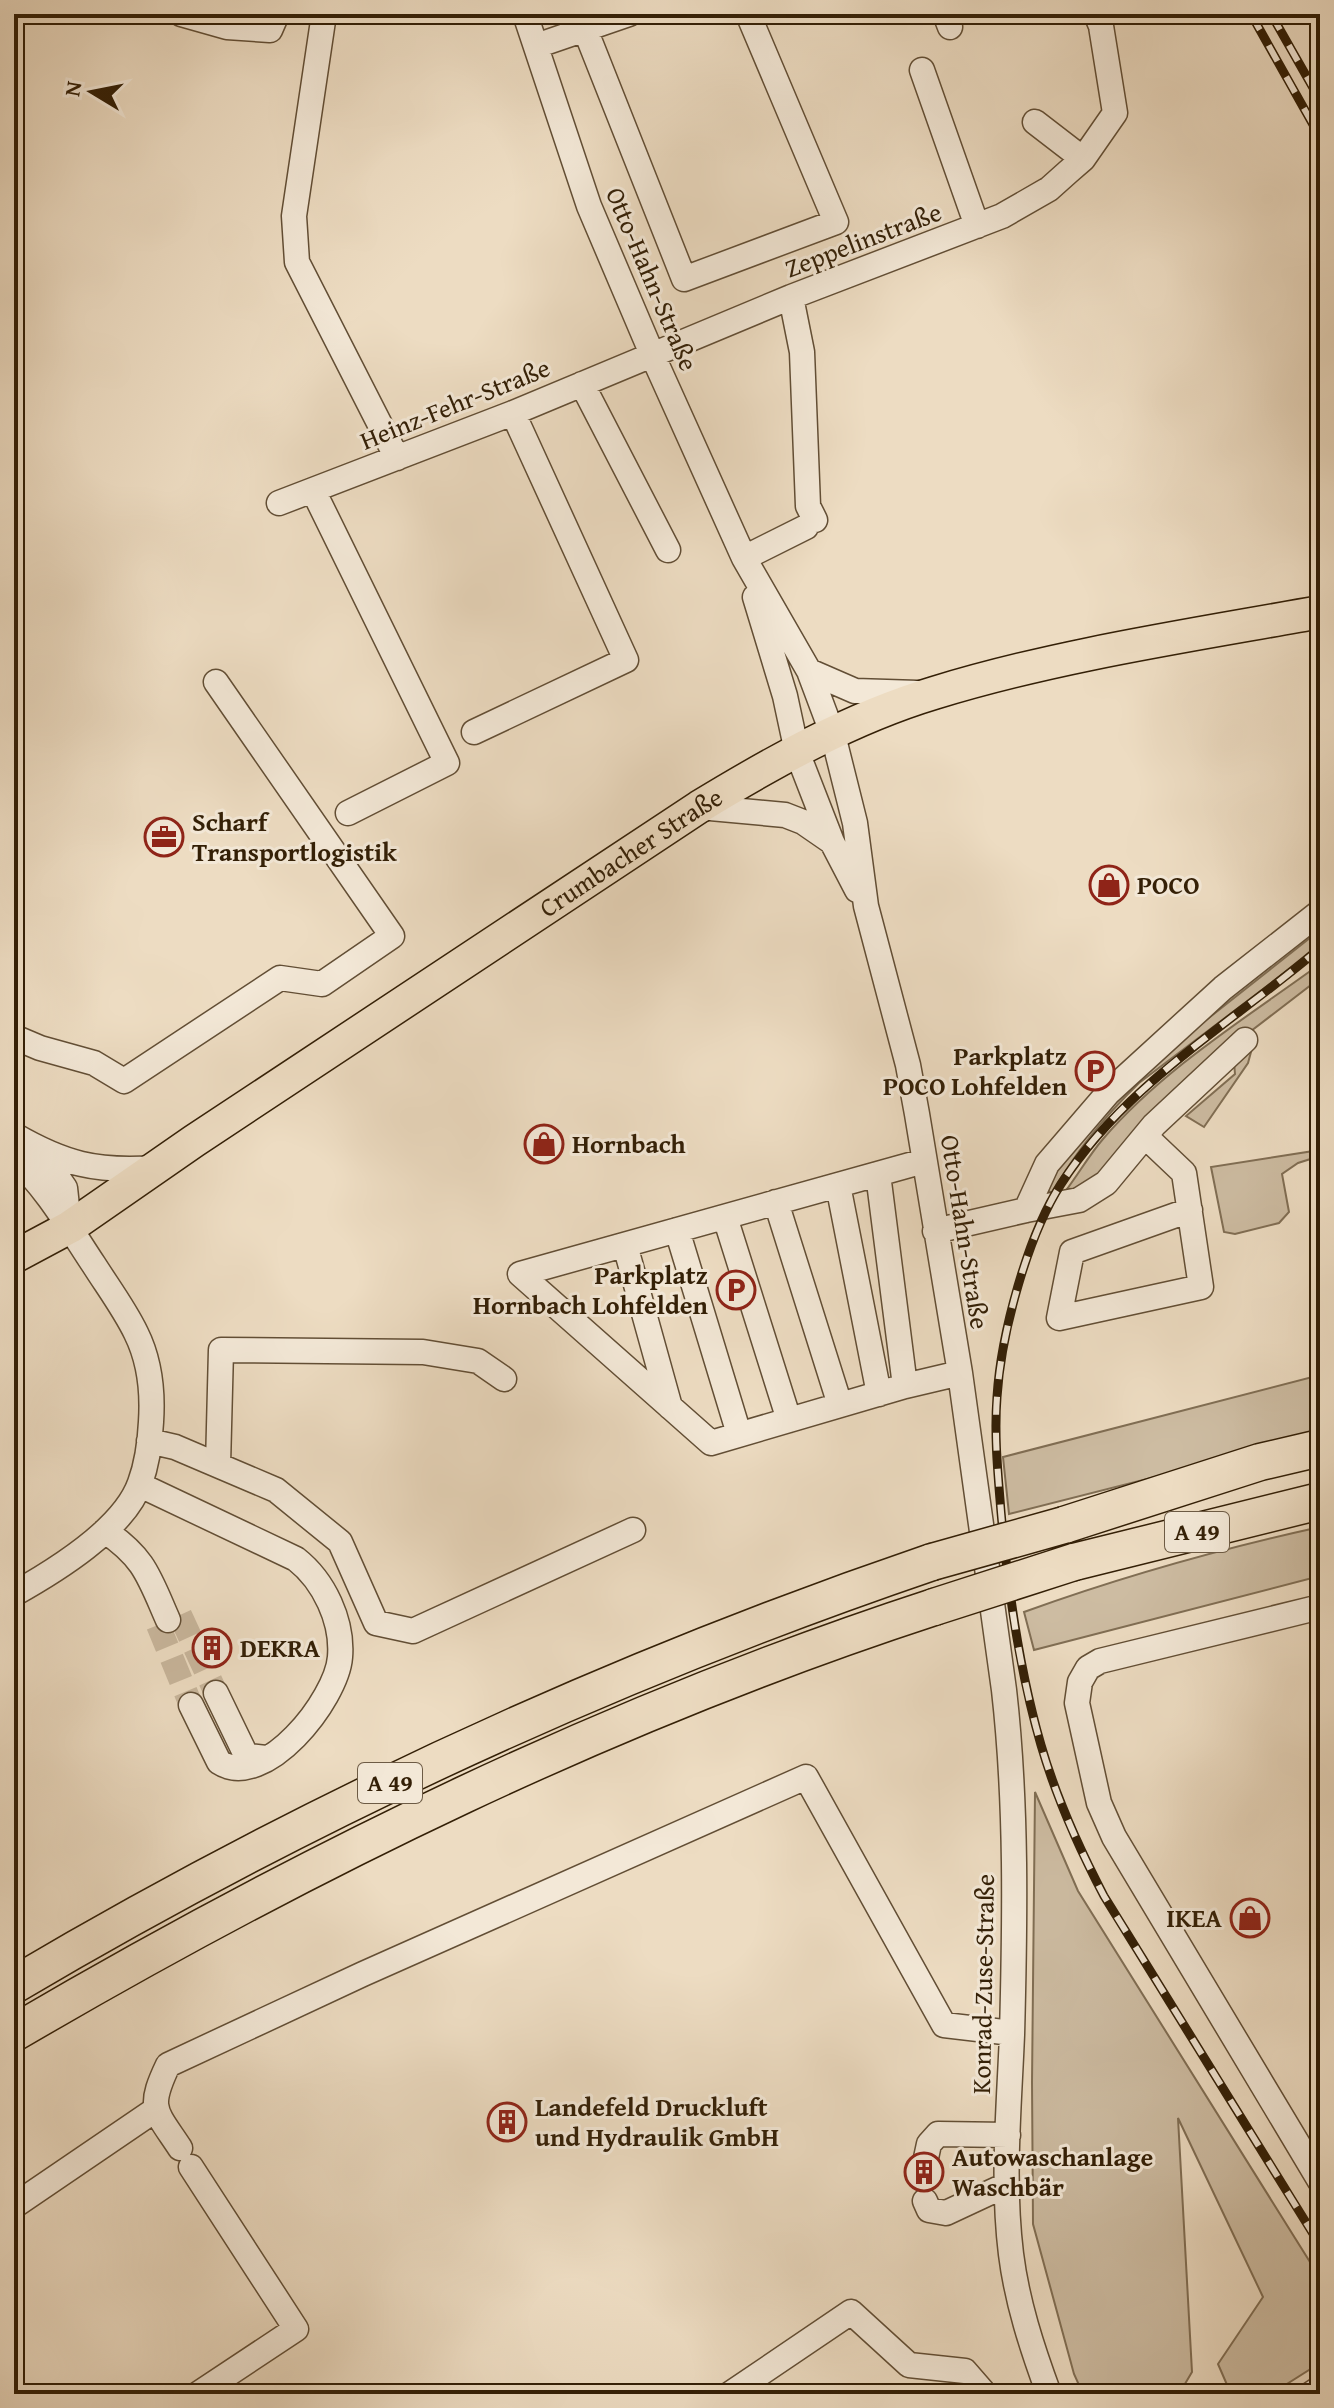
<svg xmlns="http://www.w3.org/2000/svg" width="1334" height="2408" viewBox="0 0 1334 2408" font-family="'Gentium Book Plus',serif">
  <rect width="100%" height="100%" fill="#eddcc2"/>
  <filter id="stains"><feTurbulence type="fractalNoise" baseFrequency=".0025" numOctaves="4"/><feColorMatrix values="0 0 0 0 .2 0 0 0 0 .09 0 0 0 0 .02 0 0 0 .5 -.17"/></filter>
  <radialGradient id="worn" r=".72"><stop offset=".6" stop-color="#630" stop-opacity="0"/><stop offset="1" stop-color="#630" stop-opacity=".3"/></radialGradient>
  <path fill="#cdbca2" stroke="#806e54" stroke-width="2" d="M 1320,930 L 1320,946 L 1139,1083 C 1105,1116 1076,1151 1052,1193 L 1044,1188 L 1062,1158 L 1153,1062 Z
    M 1320,964 L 1320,978 L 1238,1041 L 1090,1188 L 1067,1189 C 1079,1173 1090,1154 1103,1139 C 1163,1069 1246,1018 1320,964 Z
    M 1254,1041 L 1248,1063 L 1204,1127 L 1186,1116 L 1235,1074 L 1234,1062 Z
    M 1320,1150 L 1320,1156 L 1298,1163 L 1282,1174 L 1289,1212 L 1279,1223 L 1235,1234 L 1224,1232 L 1211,1167 Z
    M 1320,1375 L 1320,1435 L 1009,1514 L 1003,1457 Z
    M 1320,1527 L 1320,1576 L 1034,1650 L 1024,1612 C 1121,1577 1220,1549 1320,1527 Z
    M 1035,1792 L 1078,1891 L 1320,2278 L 1320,2363 L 1271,2394 L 1231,2394 L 1218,2364 L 1263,2297 L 1178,2118 L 1192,2372 L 1179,2394 L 1083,2394 L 1074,2374 L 1033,2224 L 1032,2082 Z"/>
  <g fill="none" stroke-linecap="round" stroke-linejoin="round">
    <path stroke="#c8b69c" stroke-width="24" stroke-dasharray="24 12" stroke-linecap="butt" d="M 180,1615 L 216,1693
      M 158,1625 L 191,1705"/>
    <defs>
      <path id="minor" d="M 181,14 L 227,27 L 270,30 L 277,14
        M 324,14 L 294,216 L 297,262 L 397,458
        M 525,14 L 589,206 L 652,354 L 744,558 L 809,671 L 833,735 L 855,823 L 866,906 L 908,1065 L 917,1114 L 960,1373 L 1004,1690 C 1017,1804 1015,1921 1012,2035 C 1009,2108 1002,2181 1011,2254 C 1017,2302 1032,2348 1049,2394
        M 945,14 L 950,27
        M 585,29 L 684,279 L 836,222 L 748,14
        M 536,46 L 629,14
        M 922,70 L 977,226
        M 1035,122 L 1083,159
        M 791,297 L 802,352 L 808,506 L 815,520
        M 582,384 L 668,550
        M 313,490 L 447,763 L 348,813
        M 279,503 L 513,413 L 791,297 L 1002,216 L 1049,189 L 1068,172 L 1083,159 L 1115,113 L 1101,26 L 1096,14
        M 744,558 L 806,527
        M 755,597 L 785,696 L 797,752 L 832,842 L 857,890
        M 809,671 L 855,691 L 918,693
        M 474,732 L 626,660 L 513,413
        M 699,807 L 785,815 L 803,822 L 832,842
        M 14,1037 L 40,1048 L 94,1063 L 124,1081 L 280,978 L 322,984 L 392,936 L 216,682
        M 14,1135 C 64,1164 96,1172 154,1168
        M 1145,1136 L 1184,1173 L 1201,1287 L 1059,1318 L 1072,1252 L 1190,1210
        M 39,1150 L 65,1188 L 69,1225
        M 14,1158 C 47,1188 70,1229 94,1265 C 108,1287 125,1310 136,1333 C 150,1361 153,1392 151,1422 C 150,1442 147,1464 140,1483 C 124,1529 55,1571 14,1594
        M 878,1174 L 905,1386 L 711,1443 L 520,1274 L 924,1161
        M 838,1185 L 879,1394
        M 776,1202 L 840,1405
        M 1026,1210 L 1047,1164 L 1108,1093 L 1223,988 L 1320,912
        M 725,1217 L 789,1420
        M 677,1230 L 739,1434
        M 935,1231 L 1026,1210 L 1079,1200 L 1106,1183 L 1154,1125 L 1245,1040
        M 625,1245 L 670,1407
        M 905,1386 L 960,1373
        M 149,1441 L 175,1447 L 276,1490 L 340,1542 L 376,1623 L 413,1631 L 633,1530
        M 218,1465 L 221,1350 L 423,1352 L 478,1361 L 504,1379
        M 140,1485 L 296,1559 C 324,1581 343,1621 340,1657 C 337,1699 264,1792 219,1762 L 191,1705
        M 105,1531 C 145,1558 149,1577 168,1620
        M 1320,1607 L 1100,1661 L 1088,1668 L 1080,1682 L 1077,1703 L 1099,1803 L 1114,1837 L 1320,2181
        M 216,1693 L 245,1753 L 249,1756 L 266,1758
        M 180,2148 C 155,2110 147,2109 168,2065 L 363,1974 L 806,1777 L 944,2025 L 1012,2033
        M 926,2158 L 929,2144 L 938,2134 L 1008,2135
        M 191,2167 L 296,2329 L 198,2394
        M 925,2201 L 929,2210 L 946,2213 L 1006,2185
        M 14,2206 L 155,2110
        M 730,2394 L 851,2312 L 909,2365 L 965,2371 L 985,2394
        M 1311,2394 L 1320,2388"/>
      <g id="major">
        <path id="s1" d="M 14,1257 L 70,1227 L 194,1141 L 699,807 C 773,762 851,718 934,693 C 1057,655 1193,635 1320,612"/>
      </g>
      <path id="highway" d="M 1064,1525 L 1260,1462 L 1320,1448
        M 1074,1562 L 1320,1501
        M 14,1985 C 305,1813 612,1671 932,1562
        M 14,2033 C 306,1862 612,1712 934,1607"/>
    </defs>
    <use href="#minor" stroke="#624e35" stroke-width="27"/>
    <use href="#major" stroke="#331f06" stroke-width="35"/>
    <use href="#highway" stroke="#331f06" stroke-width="39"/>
    <use href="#minor" stroke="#f3e8d7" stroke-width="24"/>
    <use href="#major" stroke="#eddcc2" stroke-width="32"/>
    <use href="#highway" stroke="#eddcc2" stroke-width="36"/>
    <defs>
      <path id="rail" d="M 1251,14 L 1320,137
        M 1271,14 L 1320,100
        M 1320,948 C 1231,1024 1126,1083 1061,1184 C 1027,1237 1001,1334 997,1397 C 994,1436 998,1474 1001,1512 C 1008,1590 1019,1669 1041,1745 C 1056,1797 1079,1848 1104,1896 L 1320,2245"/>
    </defs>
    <use href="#rail" stroke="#331f06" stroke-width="9"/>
    <use href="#rail" stroke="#f3e8d7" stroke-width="6" stroke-dasharray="18" stroke-linecap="butt"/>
    <defs>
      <path id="highway-bridge" d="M 932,1562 L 1064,1525
        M 934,1607 L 1074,1562"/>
    </defs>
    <use href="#highway-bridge" stroke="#331f06" stroke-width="39" stroke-linecap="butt"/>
    <use href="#highway-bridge" stroke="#eddcc2" stroke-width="36"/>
  </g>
  <defs>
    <symbol id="office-ring" viewBox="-11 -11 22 22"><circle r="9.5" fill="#f3e8d7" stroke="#8f2418" stroke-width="1.5"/><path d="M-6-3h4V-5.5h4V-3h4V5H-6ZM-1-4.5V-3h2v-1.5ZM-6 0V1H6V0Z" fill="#8f2418"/></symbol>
    <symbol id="shop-ring" viewBox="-11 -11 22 22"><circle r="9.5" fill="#f3e8d7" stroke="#8f2418" stroke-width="1.5"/><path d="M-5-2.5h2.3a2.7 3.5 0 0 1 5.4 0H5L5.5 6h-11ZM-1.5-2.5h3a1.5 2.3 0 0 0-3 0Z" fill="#8f2418"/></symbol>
    <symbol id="parking-ring" viewBox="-11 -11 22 22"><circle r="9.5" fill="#f3e8d7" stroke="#8f2418" stroke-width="1.5"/><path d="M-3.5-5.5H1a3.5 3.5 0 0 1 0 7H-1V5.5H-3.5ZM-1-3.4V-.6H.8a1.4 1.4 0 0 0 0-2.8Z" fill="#8f2418"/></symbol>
    <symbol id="building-ring" viewBox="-11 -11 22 22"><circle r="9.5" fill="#f3e8d7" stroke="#8f2418" stroke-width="1.5"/><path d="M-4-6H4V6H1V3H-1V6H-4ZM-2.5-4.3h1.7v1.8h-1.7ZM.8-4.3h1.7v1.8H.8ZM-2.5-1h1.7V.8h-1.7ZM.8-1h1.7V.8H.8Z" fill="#8f2418"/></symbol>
  </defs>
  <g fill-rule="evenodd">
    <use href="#office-ring" x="142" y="815" width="44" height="44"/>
    <use href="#shop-ring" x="1087" y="863" width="44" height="44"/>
    <use href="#parking-ring" x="1073" y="1049" width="44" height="44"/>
    <use href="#shop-ring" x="522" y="1122" width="44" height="44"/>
    <use href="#parking-ring" x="714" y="1268" width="44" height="44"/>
    <use href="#building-ring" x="190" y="1626" width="44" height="44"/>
    <use href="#shop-ring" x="1228" y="1896" width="44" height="44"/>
    <use href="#building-ring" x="485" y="2100" width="44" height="44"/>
    <use href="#building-ring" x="902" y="2150" width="44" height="44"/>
  </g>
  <g text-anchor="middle" stroke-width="6" stroke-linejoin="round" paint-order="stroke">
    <g fill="#f3e8d7" stroke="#6d5b45" stroke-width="2">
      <rect x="1165" y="1512" width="64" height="40" rx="6"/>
      <rect x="358" y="1763" width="64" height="40" rx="6"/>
    </g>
    <g font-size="24" font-weight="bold" fill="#331f06">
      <text x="1197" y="1540">A 49</text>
      <text x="390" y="1791">A 49</text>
    </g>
    <g font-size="26" fill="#331f06" stroke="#f3e8d7">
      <text transform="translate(863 240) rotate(-21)" y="9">Zeppelinstraße</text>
      <text transform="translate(652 279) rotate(67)" y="9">Otto-Hahn-Straße</text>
      <text transform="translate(455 404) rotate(-22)" y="9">Heinz-Fehr-Straße</text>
      <text dy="9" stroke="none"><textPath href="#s1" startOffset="738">Crumbacher Straße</textPath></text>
      <text transform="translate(965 1232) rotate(81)" y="9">Otto-Hahn-Straße</text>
      <text transform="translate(983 1984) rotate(-89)" y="9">Konrad-Zuse-Straße</text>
    </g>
    <g font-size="26" font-weight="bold" fill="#331f06" stroke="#f3e8d7" text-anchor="start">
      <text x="192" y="831">Scharf<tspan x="192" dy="30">Transportlogistik</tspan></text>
      <text x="1137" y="894">POCO</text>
      <text x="1067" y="1065" text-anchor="end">Parkplatz<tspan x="1067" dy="30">POCO Lohfelden</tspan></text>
      <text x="572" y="1153">Hornbach</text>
      <text x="708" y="1284" text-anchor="end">Parkplatz<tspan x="708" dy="30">Hornbach Lohfelden</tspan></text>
      <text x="240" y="1657">DEKRA</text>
      <text x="1222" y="1927" text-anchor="end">IKEA</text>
      <text x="535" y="2116">Landefeld Druckluft<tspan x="535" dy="30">und Hydraulik GmbH</tspan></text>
      <text x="952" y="2166">Autowaschanlage<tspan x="952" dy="30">Waschbär</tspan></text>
    </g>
  </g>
  <rect width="1334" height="2408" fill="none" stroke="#eddcc2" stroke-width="48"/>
  <rect x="16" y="16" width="1302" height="2376" fill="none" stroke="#331f06" stroke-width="4"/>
  <rect x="24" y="24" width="1286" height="2360" fill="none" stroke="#331f06" stroke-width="2"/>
  <g transform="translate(92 92) rotate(280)" stroke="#f3e8d7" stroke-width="6" paint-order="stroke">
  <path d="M0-6L14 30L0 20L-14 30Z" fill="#331f06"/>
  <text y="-12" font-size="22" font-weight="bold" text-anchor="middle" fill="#331f06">N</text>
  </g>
  <rect width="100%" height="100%" filter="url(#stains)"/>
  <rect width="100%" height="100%" fill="url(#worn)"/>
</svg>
